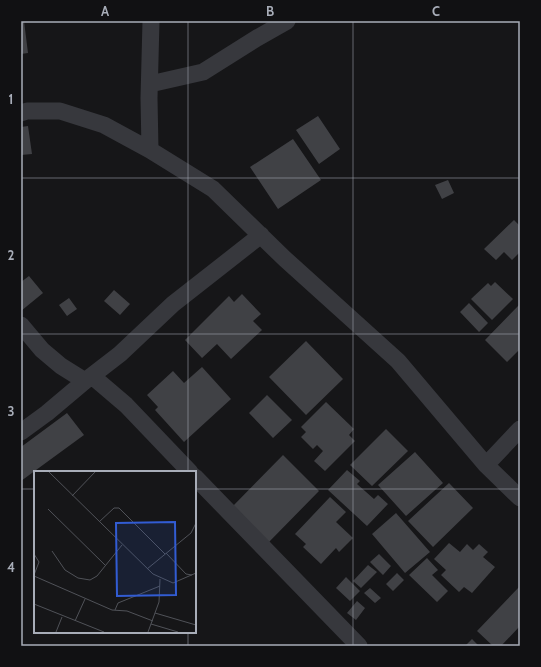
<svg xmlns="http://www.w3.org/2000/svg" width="541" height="667" viewBox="0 0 541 667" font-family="Cabin,sans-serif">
  <rect width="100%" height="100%" fill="#161618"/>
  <path fill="#404145" d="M 21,21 L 24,21 L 28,53 L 21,54 Z
    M 318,116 L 340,149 L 319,164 L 296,130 Z
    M 28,126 L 32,154 L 21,155 L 21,127 Z
    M 293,139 L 321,180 L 278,209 L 250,167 Z
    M 448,180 L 454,193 L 442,199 L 435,185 Z
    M 514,220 L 520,226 L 520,240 L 519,241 L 520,243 L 520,252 L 512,260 L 504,252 L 496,260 L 484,249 Z
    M 29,276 L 43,293 L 21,311 L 21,282 Z
    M 495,282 L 513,299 L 492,320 L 471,299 L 488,283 L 491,286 Z
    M 114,290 L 130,304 L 120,315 L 104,301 Z
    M 242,294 L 261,314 L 253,321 L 262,330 L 231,359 L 217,344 L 202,358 L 185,340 L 229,296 L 234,302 Z
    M 69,298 L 77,309 L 67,316 L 59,305 Z
    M 469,303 L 488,323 L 479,332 L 460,312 Z
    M 520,304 L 520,349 L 507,362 L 485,340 Z
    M 306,341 L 343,379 L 306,415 L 269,377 Z
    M 202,367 L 231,399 L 184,442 L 155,410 L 158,407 L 147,395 L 173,371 L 184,383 Z
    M 267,395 L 292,420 L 273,438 L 249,413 Z
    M 326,402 L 354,429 L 349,435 L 355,441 L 325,471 L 314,461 L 323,451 L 317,445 L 313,449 L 301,437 L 306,432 L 301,427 Z
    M 67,413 L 84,435 L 21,481 L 21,447 Z
    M 386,429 L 408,451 L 372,486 L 350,465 Z
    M 415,452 L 443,483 L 406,516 L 378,485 Z
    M 283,455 L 319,491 L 269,542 L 232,507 Z
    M 347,470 L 360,481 L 357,484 L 374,499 L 378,495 L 388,504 L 367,526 L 328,490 Z
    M 449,483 L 473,508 L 433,547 L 408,521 Z
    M 330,497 L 346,512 L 336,522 L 353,538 L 339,552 L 336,548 L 321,564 L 303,547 L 306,544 L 295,534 Z
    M 396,513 L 430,552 L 405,573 L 372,534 Z
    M 449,543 L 460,552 L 467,544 L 473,550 L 479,544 L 488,552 L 483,557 L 495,567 L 472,593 L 464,587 L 459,592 L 441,575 L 446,570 L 434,559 Z
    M 379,554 L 391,566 L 383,575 L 370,562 Z
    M 427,558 L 438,570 L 432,575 L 448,591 L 437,602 L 409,575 Z
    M 368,565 L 377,572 L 361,588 L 353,581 Z
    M 397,573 L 404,580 L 393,591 L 386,584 Z
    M 346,577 L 360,591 L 350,601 L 336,588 Z
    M 520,586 L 520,626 L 501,646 L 493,646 L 477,631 Z
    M 370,588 L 381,598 L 375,603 L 364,593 Z
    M 357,601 L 365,608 L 356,620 L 347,613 Z
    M 472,639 L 479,646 L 465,646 Z"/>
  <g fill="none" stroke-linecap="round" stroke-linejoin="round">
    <path stroke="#37383d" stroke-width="17" d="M 150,84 L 203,72 L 257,38 L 287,21
      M 21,113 L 27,111 L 60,111 L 104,125 L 150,150 L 213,189 L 285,259 L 398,361 L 486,465 L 520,498
      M 150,150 L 149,98 L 151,21
      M 21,325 L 42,350 L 61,366 L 85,381
      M 92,376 L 126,405 L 190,472
      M 21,432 L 47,413 L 85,381 L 120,354 L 173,304 L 261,235
      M 486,465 L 520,429
      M 195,477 L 359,646"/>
  </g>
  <path fill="none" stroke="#a8adb8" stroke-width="1" stroke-opacity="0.55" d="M 188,21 L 188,472M 353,21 L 353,646M 21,178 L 520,178M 21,334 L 520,334M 21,489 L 35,489M 195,489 L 520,489M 188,632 L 188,646"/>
  <g transform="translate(34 471)">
    <rect width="162" height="162" fill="#161618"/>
    <path fill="none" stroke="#505258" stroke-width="1" d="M 15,1 L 119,103 L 139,112 L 162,102M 38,25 L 61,1M 14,38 L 71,94M 65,51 L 80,37 L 85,37 L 131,83M 18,80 L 31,99 L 44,107 L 56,109 L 63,105 L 88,74M 132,82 L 152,103 L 158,104M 0,83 L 5,91 L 0,104M 113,98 L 157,62 L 162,52M 0,105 L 78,139 L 93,140 L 119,150M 0,133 L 70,161M 81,139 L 84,132 L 126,115M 121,142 L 162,154M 41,150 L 51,128M 117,153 L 144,161M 22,161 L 28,146M 114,161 L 125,131 L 126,108"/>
    <path fill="#325cd3" fill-opacity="0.15" stroke="#325cd3" stroke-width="2" d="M 141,51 L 142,124 L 83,125 L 82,52 Z"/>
    <rect width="162" height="162" fill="none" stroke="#a8adb8" stroke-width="2"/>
  </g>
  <rect width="541" height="667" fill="none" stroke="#111113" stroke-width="44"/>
  <rect x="22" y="22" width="497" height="623" fill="none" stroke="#a8adb8" stroke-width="1.5"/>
  <g font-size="13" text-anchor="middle" font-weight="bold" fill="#a8adb8">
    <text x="105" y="16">A</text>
    <text x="270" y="16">B</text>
    <text x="436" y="16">C</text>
    <text x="11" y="104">1</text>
    <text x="11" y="260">2</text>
    <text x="11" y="416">3</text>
    <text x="11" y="572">4</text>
  </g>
</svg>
